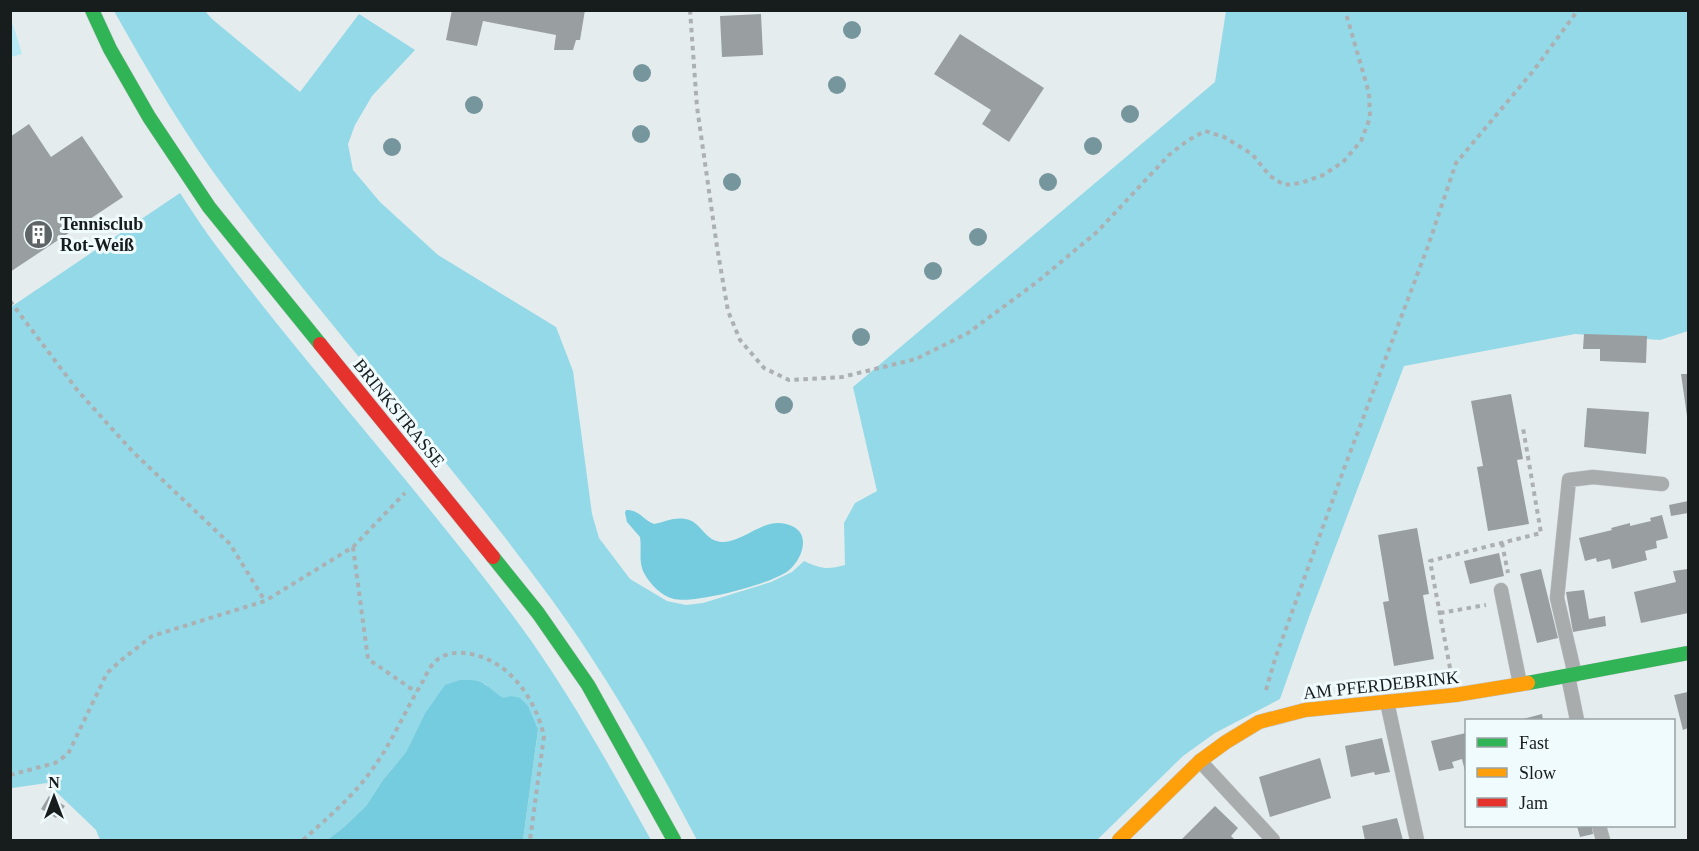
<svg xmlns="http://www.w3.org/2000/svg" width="1699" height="851" viewBox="0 0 1699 851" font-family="'Times New Roman',serif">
  <rect width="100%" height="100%" fill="#e5ecee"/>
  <path fill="#b8eaf5" d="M 10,15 L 22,54 L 11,57 L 10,57 Z"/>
  <path fill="#93d9e7" d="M 114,11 L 205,11 L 212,19 L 300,92 L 359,14 L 415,50 L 372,96 L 355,125 L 348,144 L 353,170 L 380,202 L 438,255 L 556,327 L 573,371 L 592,514 L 599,538 L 630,579 L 667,601 L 686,605 L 703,603 L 771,582 L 792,572 L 804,561 C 821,569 827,570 845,565 L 844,523 L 855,503 L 877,491 L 853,387 L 1215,82 L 1226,11 L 1688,11 L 1688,331 L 1660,340 L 1575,334 L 1404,366 L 1309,617 L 1280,699 L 1215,733 L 1183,756 L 1097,840 L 697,840 C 654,758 607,676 552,600 C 450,460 332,331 228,192 C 185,135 149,73 114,11 Z
    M 180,193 C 194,214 208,236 224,256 C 319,381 425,497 519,624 C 569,692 610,767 651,840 L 523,840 L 538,730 L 511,696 L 504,699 L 497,695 L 485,684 L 424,715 L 406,752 L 383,780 L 366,806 L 344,827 L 327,840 L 100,840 L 96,830 L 47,783 L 12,788 L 11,785 L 11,307 Z"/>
  <path fill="#74ccde" d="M 626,510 C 639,509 643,520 654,524 C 665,522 674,517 685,519 C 702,521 704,542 723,542 C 747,541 766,514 792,526 C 812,535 801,561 788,571 C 771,584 695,604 674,599 C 661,596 650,584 644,573 C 638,561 642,550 640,537 L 627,522 L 625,513 Z
    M 460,680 C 468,680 477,679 484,684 C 492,688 496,695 504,698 L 511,696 L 520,698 L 528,706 L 538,730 L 523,840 L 327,840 L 344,827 L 366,806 L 383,780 L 406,752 L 424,715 L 445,685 Z"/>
  <path fill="#999ea0" d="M 452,10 L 585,10 L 580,40 L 576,40 L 573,50 L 554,50 L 556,35 L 483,21 L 477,46 L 446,40 Z
    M 761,14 L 763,55 L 722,57 L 720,16 Z
    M 960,34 L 1044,88 L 1009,142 L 982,124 L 991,110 L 934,74 Z
    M 29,124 L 51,157 L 82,136 L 123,197 L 10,272 L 10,137 Z
    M 1584,334 L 1647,336 L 1646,363 L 1600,361 L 1600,349 L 1583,349 Z
    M 1681,374 L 1688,374 L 1688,416 L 1687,416 Z
    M 1511,394 L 1523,459 L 1517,460 L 1529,524 L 1488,531 L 1477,467 L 1483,466 L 1471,401 Z
    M 1587,408 L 1649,412 L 1646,454 L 1584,447 Z
    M 1688,501 L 1688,513 L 1671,516 L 1669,505 Z
    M 1662,515 L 1668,538 L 1656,541 L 1657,548 L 1645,551 L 1647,560 L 1612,569 L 1610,559 L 1597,562 L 1596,558 L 1585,561 L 1579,538 L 1612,530 L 1611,528 L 1630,523 L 1630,526 L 1651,521 L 1650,518 Z
    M 1417,528 L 1429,594 L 1423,595 L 1434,659 L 1394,666 L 1383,602 L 1389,601 L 1378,535 Z
    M 1499,553 L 1504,576 L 1470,584 L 1464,561 Z
    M 1541,569 L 1558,638 L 1537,643 L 1520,574 Z
    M 1688,569 L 1688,613 L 1641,623 L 1634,592 L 1676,582 L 1673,571 Z
    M 1584,590 L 1589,619 L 1605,616 L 1606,626 L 1573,632 L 1566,592 Z
    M 1688,692 L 1688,728 L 1683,730 L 1674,695 Z
    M 1542,714 L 1543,720 L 1519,720 Z
    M 1466,733 L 1466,775 L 1462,759 L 1452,762 L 1454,768 L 1439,771 L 1431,741 Z
    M 1382,738 L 1390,772 L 1375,775 L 1374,772 L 1351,777 L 1345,746 Z
    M 1320,758 L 1331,798 L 1270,817 L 1259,777 Z
    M 49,796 L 65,806 L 56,818 L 41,809 Z
    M 1215,806 L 1238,828 L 1231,836 L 1235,840 L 1181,840 Z
    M 1397,818 L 1403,840 L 1365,840 L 1362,826 Z
    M 1577,826 L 1592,826 L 1593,834 L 1580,837 Z"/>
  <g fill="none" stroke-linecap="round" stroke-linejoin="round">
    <defs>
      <path id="lane" d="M 1501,590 L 1520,684
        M 1575,675 L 1557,598 L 1569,480 L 1593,477 L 1662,484
        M 1568,676 L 1577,720
        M 1387,702 L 1417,840
        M 1200,761 L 1273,840
        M 1599,826 L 1603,840"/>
      <path id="fast" d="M 92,10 L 110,49 L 149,117 L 209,207 L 320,344
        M 493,557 L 538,613 L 588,685 L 674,840
        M 1528,683 L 1688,653"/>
      <path id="slow" d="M 1119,840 L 1200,761 L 1226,742 L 1259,722 L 1305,710 L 1455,695 L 1528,683"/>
      <path id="jam" d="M 320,344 L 493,557"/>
    </defs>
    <use href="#lane" stroke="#c1c6c8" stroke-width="15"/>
    <use href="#fast" stroke="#c1c6c8" stroke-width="15"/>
    <use href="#slow" stroke="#c1c6c8" stroke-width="15"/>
    <use href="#jam" stroke="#c1c6c8" stroke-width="15"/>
    <path stroke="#acb0b2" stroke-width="4" stroke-dasharray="4.5 4.5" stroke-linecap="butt" d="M 690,10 L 697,107 L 717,247 L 728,311 L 740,340 L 764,368 L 789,380 L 842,377 L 916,359 L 968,333 L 1037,282 L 1097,232 L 1169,155 L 1187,141 L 1205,131 L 1224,137 L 1252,154 L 1270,176 L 1284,185 L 1301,183 L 1323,175 L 1343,162 L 1361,141 L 1370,118 L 1369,93 L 1345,10
      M 10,301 L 78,391 L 133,452 L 230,544 L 265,601
      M 1502,543 L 1508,573
      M 353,547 L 368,659 L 416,692
      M 1440,613 L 1486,605
      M 1450,668 L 1430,561 L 1541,533 L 1523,428
      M 1266,690 L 1275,659 L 1345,466 L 1428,246 L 1456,163 L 1534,70 L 1578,10
      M 10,775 L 55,763 L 68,754 L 107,673 L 124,658 L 152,636 L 265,601 L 353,547 L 405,493
      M 303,840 C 330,816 358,792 378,761 C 395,736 407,707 423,681 C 426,675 430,666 435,662 C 442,654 455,652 464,653 C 507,657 535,697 544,736 L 530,840"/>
    <use href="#lane" stroke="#a9acad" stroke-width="14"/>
    <use href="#fast" stroke="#30b455" stroke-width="14"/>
    <use href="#slow" stroke="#ff9f0a" stroke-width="14"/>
    <use href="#jam" stroke="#e5322d" stroke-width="14"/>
  </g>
  <g fill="#76969d">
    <circle cx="852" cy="30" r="9"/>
    <circle cx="642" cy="73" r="9"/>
    <circle cx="837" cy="85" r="9"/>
    <circle cx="474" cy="105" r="9"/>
    <circle cx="1130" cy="114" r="9"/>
    <circle cx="641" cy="134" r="9"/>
    <circle cx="1093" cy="146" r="9"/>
    <circle cx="392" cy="147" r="9"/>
    <circle cx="732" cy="182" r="9"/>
    <circle cx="1048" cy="182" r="9"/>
    <circle cx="978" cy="237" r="9"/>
    <circle cx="933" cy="271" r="9"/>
    <circle cx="861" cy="337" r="9"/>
    <circle cx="784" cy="405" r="9"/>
  </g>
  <defs>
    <symbol id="building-disc" viewBox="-11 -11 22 22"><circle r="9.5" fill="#5f6566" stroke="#f0fbfe"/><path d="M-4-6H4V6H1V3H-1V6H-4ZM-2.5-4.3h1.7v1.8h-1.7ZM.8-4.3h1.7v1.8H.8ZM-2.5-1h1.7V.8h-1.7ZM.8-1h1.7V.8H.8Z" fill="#fff"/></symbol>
  </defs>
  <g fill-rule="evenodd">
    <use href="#building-disc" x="22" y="218" width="33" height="33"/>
  </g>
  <g text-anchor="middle" stroke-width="6" stroke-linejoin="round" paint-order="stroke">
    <g font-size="18" font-weight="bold" fill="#171c1d" stroke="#f0fbfe" text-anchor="start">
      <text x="60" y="230">Tennisclub<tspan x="60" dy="21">Rot-Weiß</tspan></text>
    </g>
    <g font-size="18" fill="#171c1d" stroke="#f0fbfe">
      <text transform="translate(399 413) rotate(51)" y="6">BRINKSTRASSE</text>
      <text transform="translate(1381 685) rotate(-6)" y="6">AM PFERDEBRINK</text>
    </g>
  </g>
  <rect width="1699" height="851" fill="none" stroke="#171c1d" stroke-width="24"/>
  <rect x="1465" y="719" width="210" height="108" fill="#f0fbfe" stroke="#99a2a4" stroke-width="1.5"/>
  <rect x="1477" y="738" width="30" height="9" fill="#30b455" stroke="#99a2a4" stroke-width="1.5"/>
  <text x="1519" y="749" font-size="18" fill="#171c1d">Fast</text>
  <rect x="1477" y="768" width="30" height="9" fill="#ff9f0a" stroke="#99a2a4" stroke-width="1.5"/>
  <text x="1519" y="779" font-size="18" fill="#171c1d">Slow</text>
  <rect x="1477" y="798" width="30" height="9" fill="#e5322d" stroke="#99a2a4" stroke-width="1.5"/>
  <text x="1519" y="809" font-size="18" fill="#171c1d">Jam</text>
  <g transform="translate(54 797)" stroke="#f0fbfe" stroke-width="4.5" paint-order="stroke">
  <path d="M0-4.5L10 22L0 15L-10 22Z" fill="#171c1d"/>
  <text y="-9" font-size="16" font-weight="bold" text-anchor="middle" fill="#171c1d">N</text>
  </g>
</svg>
